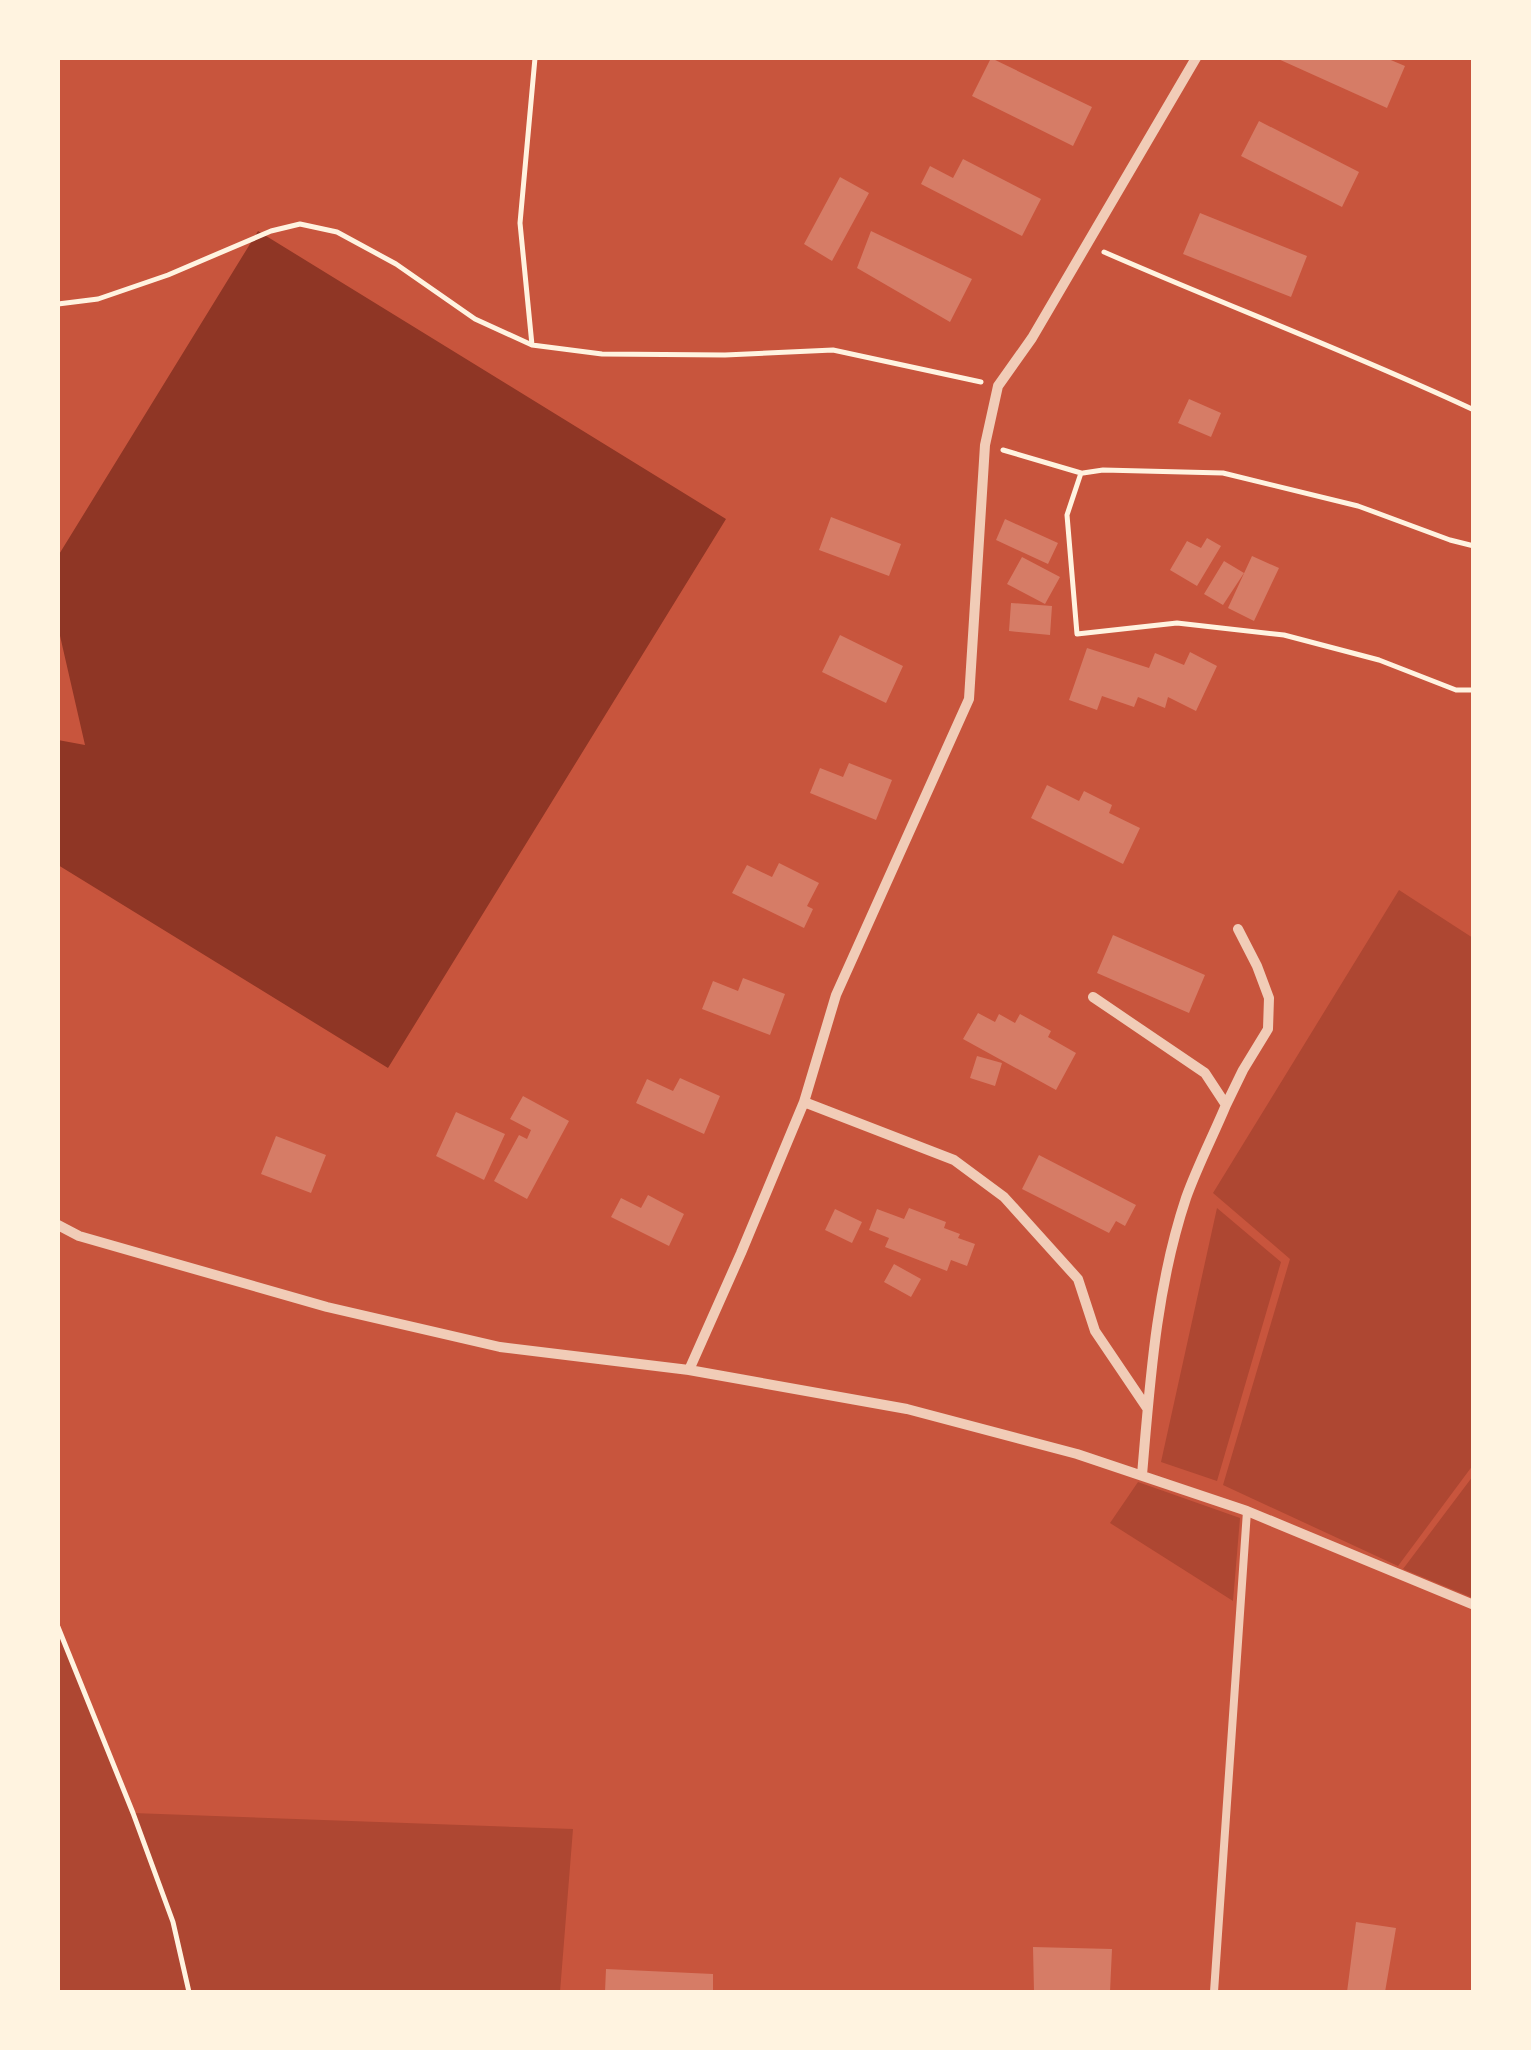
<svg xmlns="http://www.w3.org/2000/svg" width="1531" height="2050" viewBox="0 0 1531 2050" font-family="'Space Grotesk',sans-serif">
  <rect width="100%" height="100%" fill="#c8553d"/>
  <path fill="#ae4732" d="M 1399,890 L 1473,938 L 1473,1465 L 1398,1566 L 1223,1485 L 1290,1259 L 1213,1193 Z
    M 1217,1208 L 1281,1262 L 1217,1481 L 1161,1462 Z
    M 1473,1476 L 1473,1598 L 1403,1569 Z
    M 1138,1482 L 1240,1518 L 1233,1601 L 1110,1523 Z
    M 58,1627 L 133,1813 L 573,1829 L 560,1992 L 58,1992 Z"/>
  <path fill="#8f3625" d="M 258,231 L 726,519 L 388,1068 L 58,865 L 58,740 L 85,745 L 58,627 L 58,556 Z"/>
  <path fill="#d67c66" d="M 991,58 L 1092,107 L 1073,146 L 972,96 Z
    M 1276,58 L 1386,58 L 1405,66 L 1387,108 Z
    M 1259,121 L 1359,172 L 1342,207 L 1241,156 Z
    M 963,159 L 1041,199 L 1022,236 L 921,184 L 930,166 L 953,178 Z
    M 840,177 L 869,193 L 832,261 L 804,244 Z
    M 1200,213 L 1307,256 L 1291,297 L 1183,254 Z
    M 871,231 L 972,279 L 950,322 L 857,268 Z
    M 1189,399 L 1221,413 L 1211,437 L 1178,423 Z
    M 831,517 L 901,544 L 889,576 L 819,550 Z
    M 1005,519 L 1058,543 L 1048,564 L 996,540 Z
    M 1207,538 L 1221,546 L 1197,586 L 1170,570 L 1187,541 L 1201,548 Z
    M 1252,556 L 1279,568 L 1254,621 L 1228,608 Z
    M 1022,557 L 1060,577 L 1045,604 L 1007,584 Z
    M 1224,561 L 1244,573 L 1223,605 L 1204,594 Z
    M 1011,603 L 1052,606 L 1050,635 L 1009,631 Z
    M 840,635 L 903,666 L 886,703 L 822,672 Z
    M 1087,648 L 1149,668 L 1155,653 L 1184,665 L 1190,652 L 1217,666 L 1196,711 L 1168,697 L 1165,708 L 1138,697 L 1134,707 L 1102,696 L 1097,710 L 1069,700 Z
    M 849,763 L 892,780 L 876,820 L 810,793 L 820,768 L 843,777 Z
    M 1047,785 L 1079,801 L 1084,791 L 1112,805 L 1109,813 L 1140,828 L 1123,864 L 1031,818 Z
    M 779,863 L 819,883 L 807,906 L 813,909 L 804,928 L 732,893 L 747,865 L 772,877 Z
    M 1113,935 L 1205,975 L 1189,1013 L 1097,973 Z
    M 743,978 L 785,994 L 770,1035 L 702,1009 L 713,981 L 738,991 Z
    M 978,1013 L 995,1022 L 999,1014 L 1015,1023 L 1020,1014 L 1051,1031 L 1048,1037 L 1076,1053 L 1056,1090 L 963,1039 Z
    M 977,1056 L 1002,1063 L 995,1086 L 970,1078 Z
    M 680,1078 L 720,1096 L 704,1134 L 636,1103 L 647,1079 L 673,1091 Z
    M 523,1096 L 569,1121 L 527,1199 L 494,1181 L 519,1135 L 527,1139 L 531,1130 L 510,1119 Z
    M 456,1112 L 505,1134 L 484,1180 L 436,1156 Z
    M 276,1136 L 326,1155 L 311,1193 L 261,1174 Z
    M 1039,1155 L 1136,1205 L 1125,1226 L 1116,1221 L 1109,1233 L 1022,1189 Z
    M 648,1195 L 684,1214 L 669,1246 L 611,1217 L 621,1198 L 641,1208 Z
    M 909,1208 L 946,1222 L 944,1228 L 960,1234 L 958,1238 L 975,1244 L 967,1266 L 951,1260 L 947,1271 L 885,1247 L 889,1238 L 869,1230 L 877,1209 L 904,1219 Z
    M 835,1209 L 862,1222 L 852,1243 L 825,1230 Z
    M 894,1264 L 921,1279 L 911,1297 L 884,1282 Z
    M 1356,1922 L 1396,1928 L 1385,1992 L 1347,1992 Z
    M 1033,1947 L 1112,1949 L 1110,1992 L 1034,1992 Z
    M 606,1969 L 713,1974 L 713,1992 L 605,1992 Z"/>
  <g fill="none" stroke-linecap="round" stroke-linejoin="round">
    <path stroke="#fff3e0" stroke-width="5" d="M 1104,252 C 1227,306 1353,353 1474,410
      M 58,304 L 98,299 L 168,275 L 271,231 L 300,224 L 337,232 L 396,264 L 475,319 L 532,345 L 602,354 L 725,355 L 833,350 L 981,382
      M 532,345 L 520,223 L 535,58
      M 1003,450 L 1081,473 L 1067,515 L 1077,634 L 1177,623 L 1284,635 L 1379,660 L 1456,690 L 1474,690
      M 1083,473 L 1103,470 L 1223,473 L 1358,506 L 1450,540 L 1474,546
      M 58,1627 L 133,1813 L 173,1922 L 189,1992"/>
    <path stroke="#f1ccb7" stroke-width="8" d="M 1214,1992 L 1247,1511"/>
    <path stroke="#f1ccb7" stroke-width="10" d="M 1093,997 L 1205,1073 L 1226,1105 C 1213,1136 1197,1167 1186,1198 C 1156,1288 1150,1382 1142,1475
      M 804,1102 L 954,1160 L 1004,1197 L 1078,1279 L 1095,1331 L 1147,1408
      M 1226,1105 L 1243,1070 L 1268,1029 L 1269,998 L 1257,966 L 1238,929
      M 58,1225 L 79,1236 L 327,1307 L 500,1347 L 689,1370 L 907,1409 L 1077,1454 L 1247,1511 L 1474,1605
      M 689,1370 L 741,1253 L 804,1102 L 836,995 L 969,699 L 985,445 L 998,386 L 1032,338 L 1196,58"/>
  </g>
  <rect width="1531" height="2050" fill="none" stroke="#fff3e0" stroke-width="120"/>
</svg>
